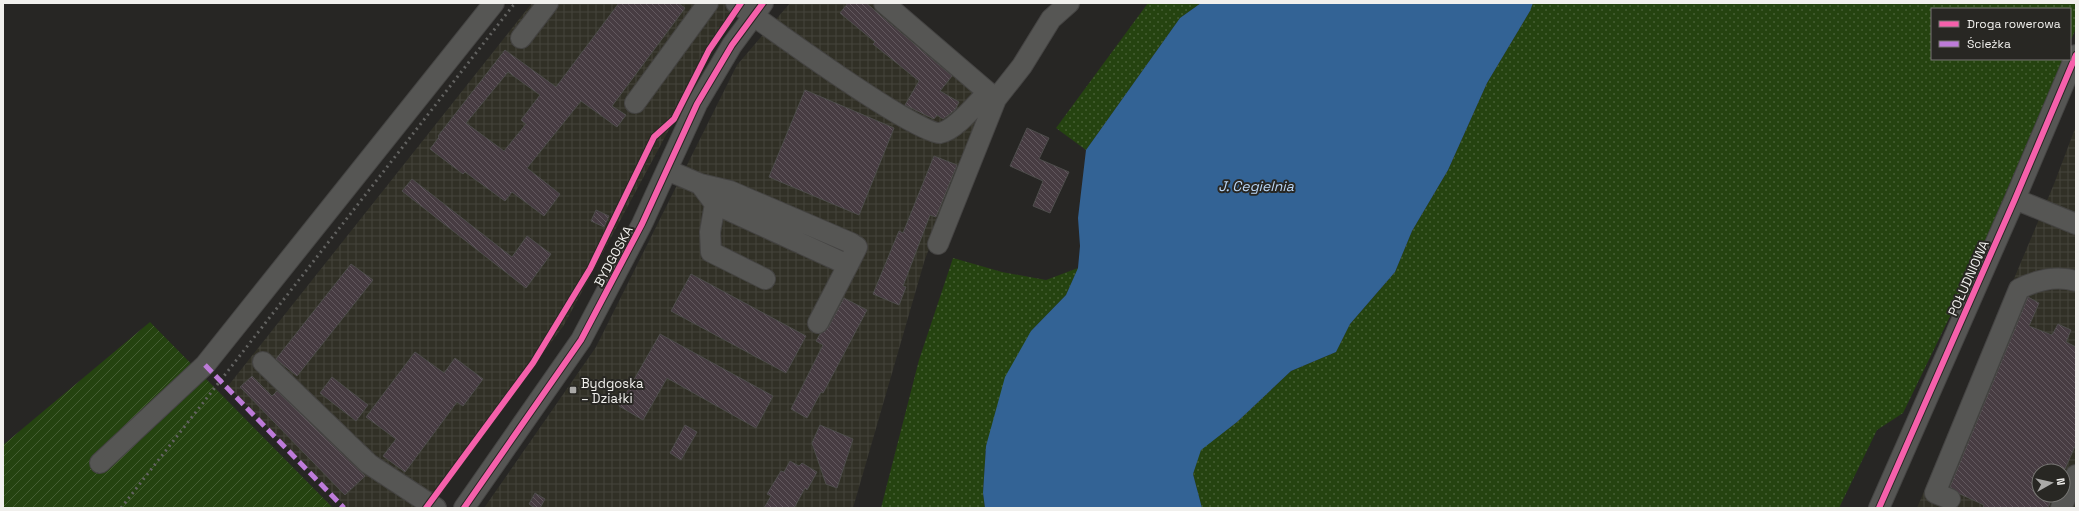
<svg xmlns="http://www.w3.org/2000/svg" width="2079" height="511" viewBox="0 0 2079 511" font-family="'Space Grotesk',sans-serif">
  <defs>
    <pattern id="industrial-grid" width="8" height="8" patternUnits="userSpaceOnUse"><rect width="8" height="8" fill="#313026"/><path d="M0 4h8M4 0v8" fill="none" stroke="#45443b"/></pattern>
    <pattern id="grass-dots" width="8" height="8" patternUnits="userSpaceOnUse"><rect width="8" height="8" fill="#254310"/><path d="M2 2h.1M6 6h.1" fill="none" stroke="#455e33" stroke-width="1.8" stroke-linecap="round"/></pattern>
    <pattern id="garden-furrows" width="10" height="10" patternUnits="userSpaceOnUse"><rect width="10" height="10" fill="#254310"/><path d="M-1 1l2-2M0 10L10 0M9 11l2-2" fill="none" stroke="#455e33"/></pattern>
    <pattern id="building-back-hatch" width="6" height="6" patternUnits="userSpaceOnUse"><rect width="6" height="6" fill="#473c42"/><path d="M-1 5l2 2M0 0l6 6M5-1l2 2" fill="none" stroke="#62585e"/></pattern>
  </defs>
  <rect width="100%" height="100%" fill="#272624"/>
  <path fill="url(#industrial-grid)" fill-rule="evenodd" d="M 532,3 L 737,3 L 564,325 L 428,508 L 347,508 L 228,386 Z
    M 790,3 L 875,3 L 989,99 L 925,259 L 853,508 L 484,508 L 596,347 L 737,65 Z
    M 2076,126 L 2076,508 L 1917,508 L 2054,184 ZM 2039,471 L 2063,471 L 2063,495 L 2039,495 Z"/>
  <path fill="url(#grass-dots)" d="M 1148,3 L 1201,3 L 1180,18 L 1086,150 L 1056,128 Z
    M 1533,3 L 2076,3 L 2076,28 L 2070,42 L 2070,9 L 1932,9 L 1932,59 L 2063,59 L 1974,267 L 1903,413 L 1877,430 L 1839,508 L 1202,508 L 1193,474 L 1200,450 L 1237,422 L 1291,371 L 1336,352 L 1350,324 L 1395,272 L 1412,231 L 1448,170 L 1487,83 L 1530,11 Z
    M 953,258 L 1002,272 L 1046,280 L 1078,268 L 1066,295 L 1031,331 L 986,446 L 983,493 L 985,508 L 881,508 L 919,360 Z"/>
  <path fill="url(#garden-furrows)" d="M 150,322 L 333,508 L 3,508 L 3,445 Z"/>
  <path fill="#336395" d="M 1201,3 L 1533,3 L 1530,11 L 1487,83 L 1448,170 L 1412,231 L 1395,272 L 1350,324 L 1336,352 L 1291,371 L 1237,422 L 1201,450 L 1193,474 L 1202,508 L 985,508 L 983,493 L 986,446 L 1005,377 L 1031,331 L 1066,295 L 1078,268 L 1080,246 L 1078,218 L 1086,150 L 1180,18 Z"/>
  <path fill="url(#building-back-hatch)" stroke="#4e4d4c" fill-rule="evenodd" d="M 619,3 L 678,3 L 685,8 L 612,106 L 626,115 L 617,127 L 581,101 L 527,168 L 560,194 L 544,216 L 512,192 L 505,201 L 465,172 L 463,174 L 430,149 L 439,137 L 438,136 L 505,50 L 556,87 ZM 508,72 L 540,95 L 521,120 L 526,124 L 504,151 L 466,123 Z
    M 848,3 L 866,3 L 952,76 L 940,91 L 959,102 L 955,110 L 943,119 L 937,115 L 934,119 L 905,105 L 919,81 L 873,44 L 875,42 L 840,13 Z
    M 805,90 L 894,128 L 859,215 L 769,177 Z
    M 1027,128 L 1049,138 L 1039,159 L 1069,172 L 1050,213 L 1033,206 L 1043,181 L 1010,166 Z
    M 934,156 L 957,165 L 936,217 L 930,215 L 903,286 L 906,287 L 899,305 L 873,294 L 899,231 L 903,233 Z
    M 412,179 L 512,257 L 527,236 L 551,254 L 526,288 L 402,191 Z
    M 596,210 L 609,216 L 604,227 L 591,221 Z
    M 351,264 L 373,280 L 297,376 L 276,359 Z
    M 691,274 L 806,336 L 786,373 L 671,311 Z
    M 2028,297 L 2039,303 L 2029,326 L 2052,335 L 2058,324 L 2071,330 L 2066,342 L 2076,347 L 2076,444 L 2064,471 L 2039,471 L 2039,495 L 2053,495 L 2048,508 L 1983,508 L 1984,505 L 1960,494 L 1950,487 Z
    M 844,298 L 867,310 L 823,393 L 821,392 L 807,418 L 791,409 L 823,345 L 816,341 L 820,334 L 828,328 Z
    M 660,334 L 773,396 L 756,428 L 667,378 L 643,420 L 619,406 Z
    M 415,352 L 444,373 L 455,358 L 483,379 L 463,406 L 457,402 L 405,472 L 383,456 L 396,439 L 366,417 Z
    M 252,376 L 272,396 L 277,391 L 365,476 L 345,495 L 240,387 Z
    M 332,377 L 368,405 L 356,421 L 320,393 Z
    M 685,425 L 697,432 L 681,460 L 670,453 Z
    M 820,425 L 853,439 L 837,488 L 826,484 L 812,443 Z
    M 790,461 L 799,466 L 802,463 L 817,472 L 807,490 L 805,488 L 794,508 L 764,508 L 771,496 L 767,494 L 781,471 L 784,472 Z
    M 535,493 L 545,499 L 540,508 L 535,508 L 529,504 Z"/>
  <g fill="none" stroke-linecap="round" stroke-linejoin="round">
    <defs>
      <path id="minor" d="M 736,3 C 762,22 918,136 940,133 C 956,130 976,104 988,92
        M 884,3 L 996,99 L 1022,66 L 1051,19 L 1069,3
        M 521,38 L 548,3
        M 635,103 L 708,3
        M 667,170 L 700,184 L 715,204 L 848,265 L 818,323
        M 700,184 L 730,191 L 851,243 L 857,247 L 848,265
        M 2015,199 L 2076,224
        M 715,204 L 710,232 L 711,252 L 765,279
        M 938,244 L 996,99
        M 263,362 L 369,464 L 436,508
        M 100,463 L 205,365 L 494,3
        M 1950,499 L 1935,493 L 2019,289 C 2037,280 2056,275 2076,281
        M 464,508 L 581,340 L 642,224 L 697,104 L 732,45 L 763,3
        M 1879,508 L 2015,199 L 2076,55
        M 2061,508 L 2076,475"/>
    </defs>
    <use href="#minor" stroke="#454443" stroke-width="22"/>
    <use href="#minor" stroke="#565654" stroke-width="20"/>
    <path stroke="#636361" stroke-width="3" stroke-dasharray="2 4" stroke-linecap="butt" d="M 121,508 L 515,3"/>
    <path stroke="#bd7bd9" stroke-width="5" stroke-dasharray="10 5" stroke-linecap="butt" d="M 205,365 L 344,508"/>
    <defs>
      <path id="cycleway" d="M 426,508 L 533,363 L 590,269 L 654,137 L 674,119 L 709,50 L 741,3
        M 464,508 L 581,340 L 642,224 L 697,104 L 732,45 L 763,3
        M 1879,508 L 2015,199 L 2076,55"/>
    </defs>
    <use href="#cycleway" stroke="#282723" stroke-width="8"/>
    <use href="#cycleway" stroke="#f560ab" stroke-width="6"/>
  </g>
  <rect fill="#aaa9a7" stroke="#282723" stroke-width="1.5" x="569" y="386" width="8" height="8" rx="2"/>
  <g text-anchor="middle" stroke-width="4" stroke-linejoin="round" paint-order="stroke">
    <g font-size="13" fill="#f1f0ed" stroke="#282723">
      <text transform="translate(613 256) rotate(-62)" y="5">BYDGOSKA</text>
      <text transform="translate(1968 278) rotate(-66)" y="5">POŁUDNIOWA</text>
    </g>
    <g font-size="13" fill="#f1f0ed" stroke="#282723" text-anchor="start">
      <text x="581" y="388">Bydgoska<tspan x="581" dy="15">– Działki</tspan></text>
    </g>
    <g font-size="14" font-style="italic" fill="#bbd8f8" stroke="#282723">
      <text x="1256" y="191">J. Cegielnia</text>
    </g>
  </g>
  <rect width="2079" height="511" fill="none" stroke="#f1f0ed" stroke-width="8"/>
  <rect x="1931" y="8" width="140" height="52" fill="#282723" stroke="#787774"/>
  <rect x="1939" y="21" width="20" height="6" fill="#f560ab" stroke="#787774"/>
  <text x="1967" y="28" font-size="12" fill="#f1f0ed">Droga rowerowa</text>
  <rect x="1939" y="41" width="20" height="6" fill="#bd7bd9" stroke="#787774"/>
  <text x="1967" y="48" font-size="12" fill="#f1f0ed">Ścieżka</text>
  <g transform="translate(2051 483) rotate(82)"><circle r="19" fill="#282723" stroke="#787774"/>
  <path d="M0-3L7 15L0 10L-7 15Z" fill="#aaa9a7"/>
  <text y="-6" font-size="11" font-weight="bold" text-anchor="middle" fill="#f1f0ed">N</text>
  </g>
</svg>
